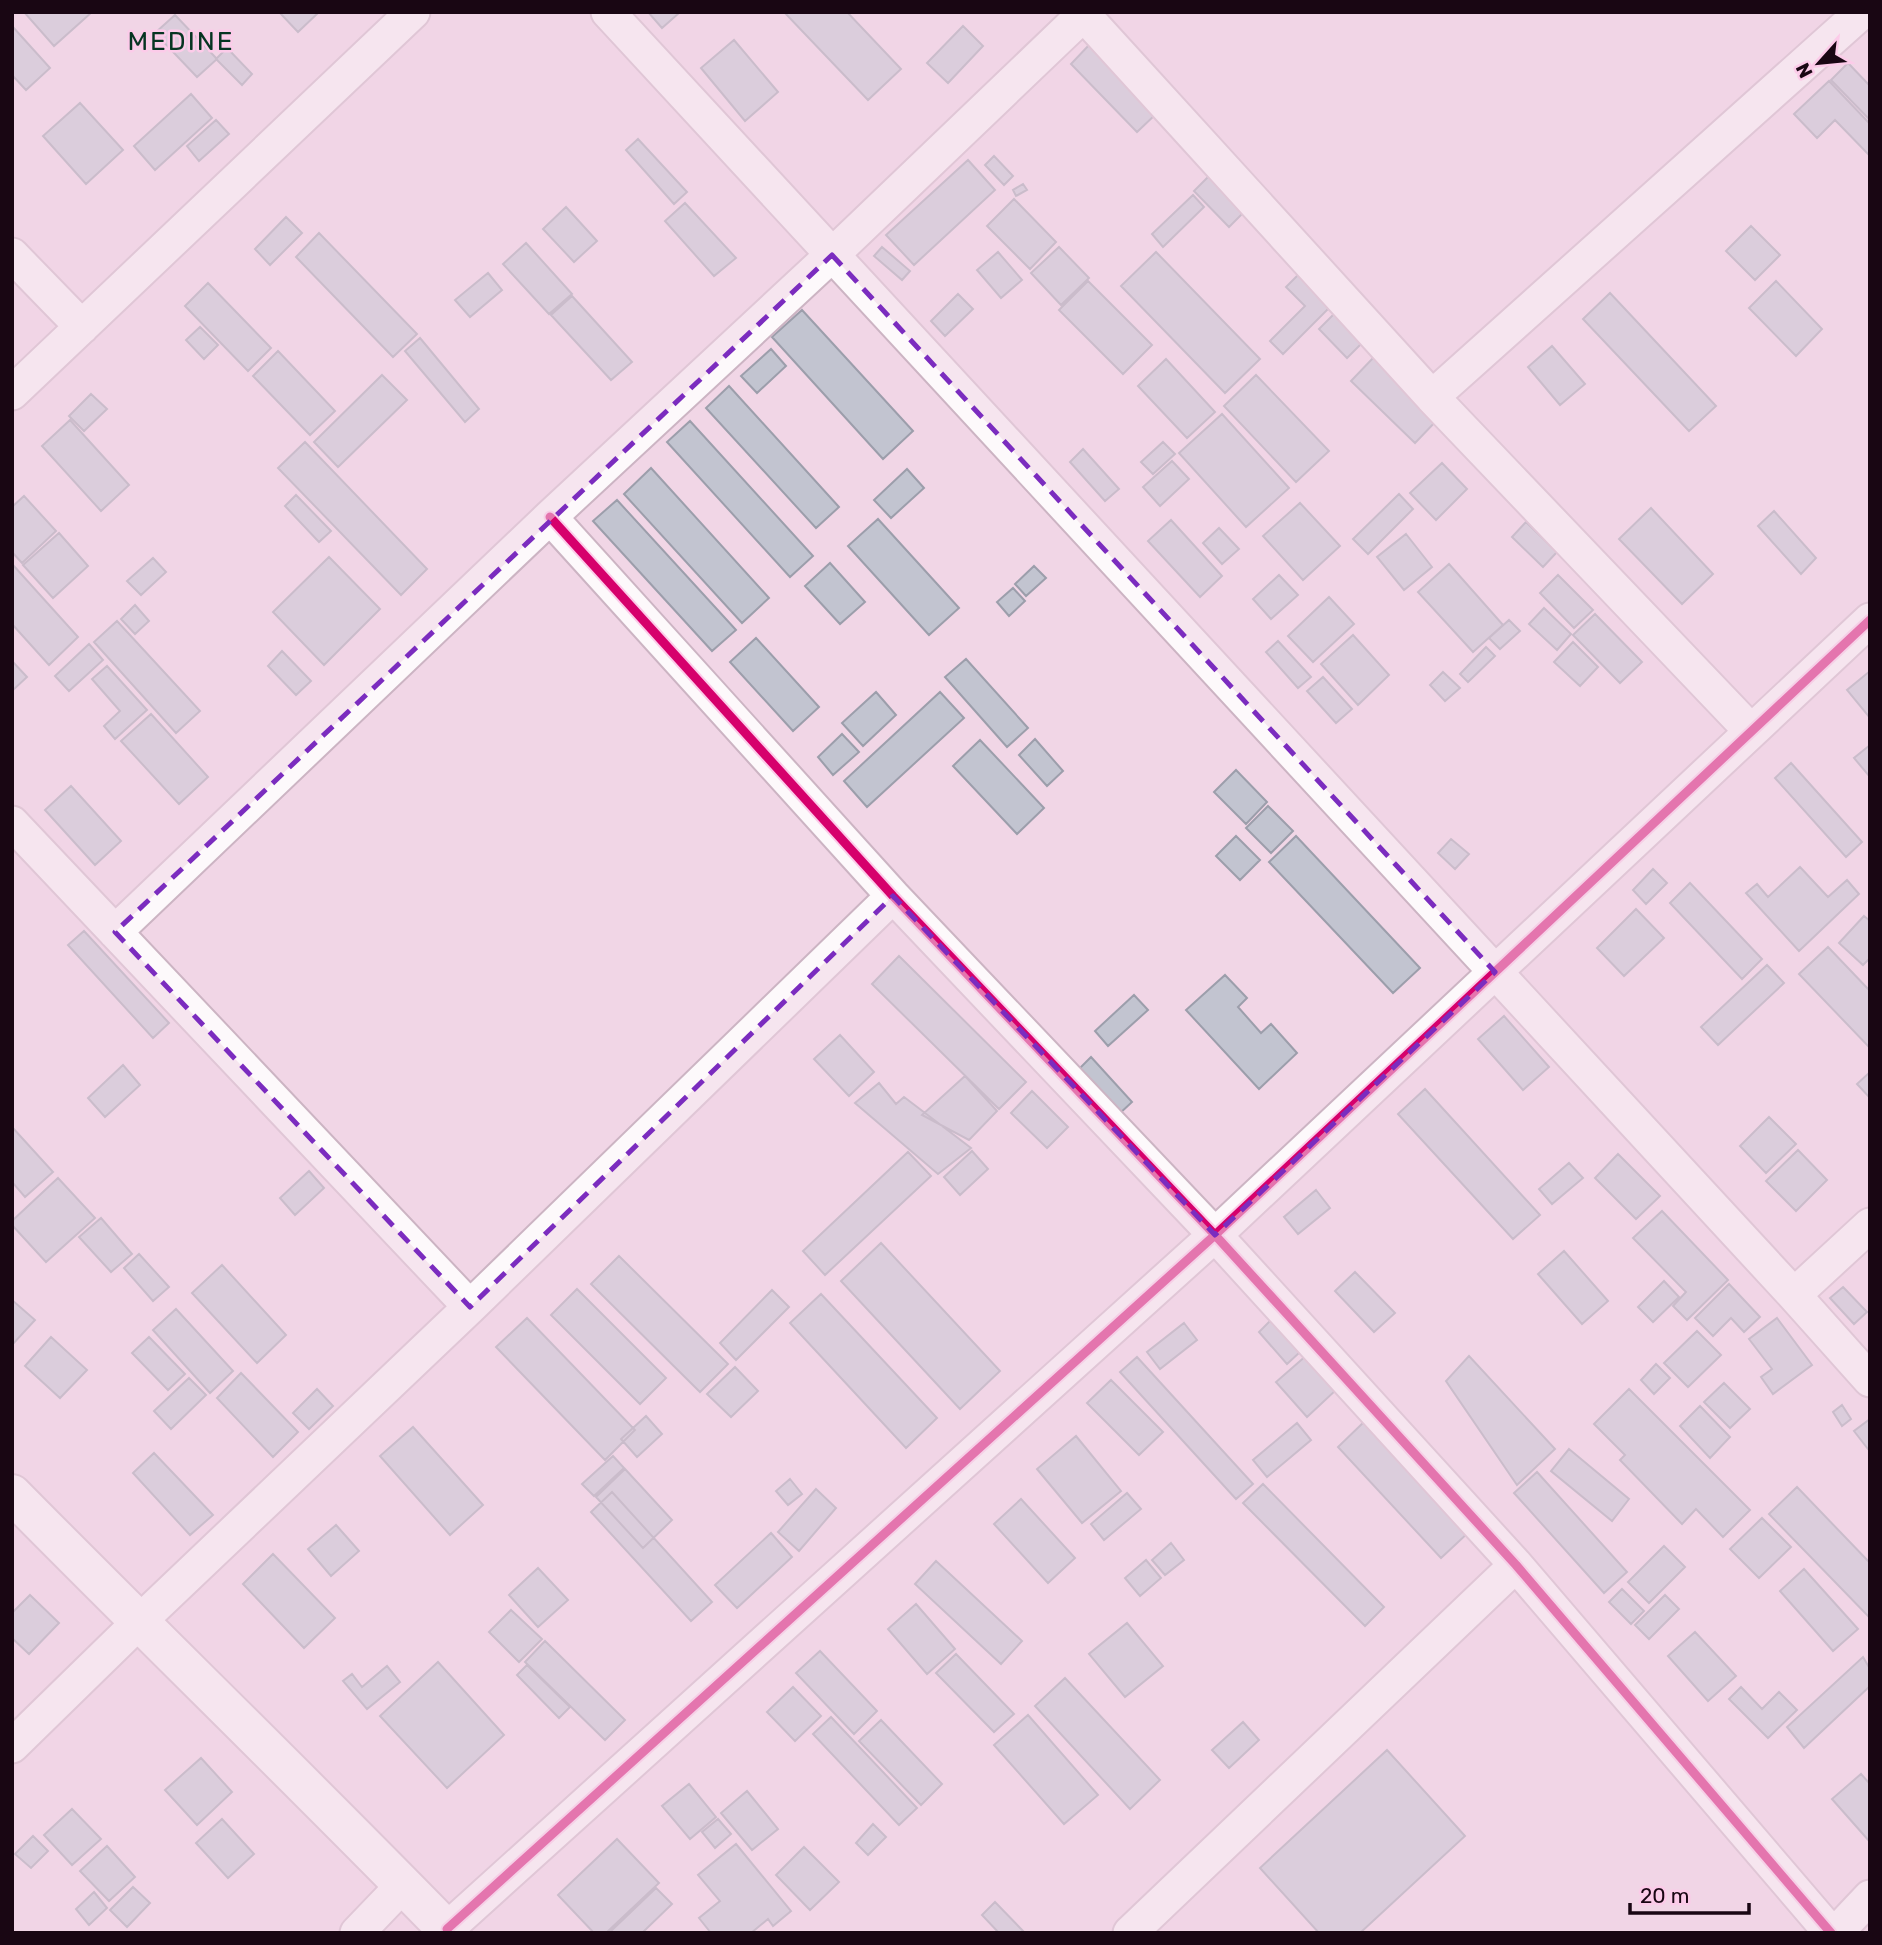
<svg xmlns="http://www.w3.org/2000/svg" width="1882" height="1945" viewBox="0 0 1882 1945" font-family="Rubik,sans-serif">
  <rect width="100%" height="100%" fill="#f1d6e6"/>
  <path fill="#c2c4d0" stroke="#9c9eab" stroke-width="2" d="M 24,12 L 92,12 L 54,46 Z
    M 279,12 L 319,12 L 298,32 Z
    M 648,12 L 678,12 L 679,13 L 662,28 Z
    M 784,12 L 847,12 L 901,69 L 868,100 Z
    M 175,15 L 217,59 L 197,77 L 155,33 Z
    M 12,26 L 50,68 L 26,90 L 12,75 Z
    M 963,26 L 983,46 L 948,83 L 927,63 Z
    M 734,40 L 778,92 L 745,121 L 701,68 Z
    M 1090,44 L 1157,113 L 1137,132 L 1071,64 Z
    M 227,48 L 252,74 L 242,85 L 216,59 Z
    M 1848,63 L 1870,86 L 1870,120 L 1831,80 Z
    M 1829,81 L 1870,124 L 1870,156 L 1835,120 L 1817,138 L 1794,114 Z
    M 191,94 L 212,118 L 155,170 L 134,146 Z
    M 80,103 L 123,150 L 86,184 L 43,136 Z
    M 216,120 L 229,134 L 199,161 L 187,146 Z
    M 638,139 L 687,192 L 674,204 L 626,150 Z
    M 994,156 L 1013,176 L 1004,185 L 985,165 Z
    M 968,160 L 995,190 L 914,265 L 886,235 Z
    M 1211,174 L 1246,210 L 1229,227 L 1194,191 Z
    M 1023,184 L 1027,190 L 1016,196 L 1013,190 Z
    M 1193,195 L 1204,207 L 1163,247 L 1152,234 Z
    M 1014,199 L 1056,242 L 1030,269 L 987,226 Z
    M 685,203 L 736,258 L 714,276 L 665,221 Z
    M 566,207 L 597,241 L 574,262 L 543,229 Z
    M 286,217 L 302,233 L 270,265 L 255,249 Z
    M 1751,226 L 1780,255 L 1755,280 L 1726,251 Z
    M 319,233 L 417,334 L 393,357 L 296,257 Z
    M 526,243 L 572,294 L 549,314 L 503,264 Z
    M 882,247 L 910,271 L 902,280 L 874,256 Z
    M 1059,247 L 1089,278 L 1061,305 L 1031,273 Z
    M 998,252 L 1022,280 L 1001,298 L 977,270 Z
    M 1156,252 L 1260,359 L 1225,393 L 1121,286 Z
    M 488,273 L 502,290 L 470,317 L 455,300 Z
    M 1298,275 L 1329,308 L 1283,354 L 1270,341 L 1305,306 L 1286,287 Z
    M 1088,281 L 1152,345 L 1123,374 L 1059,310 Z
    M 1776,281 L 1822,329 L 1796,356 L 1749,308 Z
    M 208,283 L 271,348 L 248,371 L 185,306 Z
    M 1610,293 L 1716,406 L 1689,431 L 1583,319 Z
    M 958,294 L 973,309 L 945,336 L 931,321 Z
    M 572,296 L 632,362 L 611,380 L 551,315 Z
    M 802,310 L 913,431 L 883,459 L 772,337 Z
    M 1335,313 L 1363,342 L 1347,358 L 1319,329 Z
    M 200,327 L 218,345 L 204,359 L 186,340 Z
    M 420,338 L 479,409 L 465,422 L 405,351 Z
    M 1552,346 L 1585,384 L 1560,405 L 1528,367 Z
    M 771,349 L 786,366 L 757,393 L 741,376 Z
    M 278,351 L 335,411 L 310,435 L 253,376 Z
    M 1375,356 L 1439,418 L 1415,443 L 1351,381 Z
    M 1166,359 L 1215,412 L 1187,438 L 1138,386 Z
    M 382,375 L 407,400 L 338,467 L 314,442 Z
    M 1256,375 L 1329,451 L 1296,482 L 1224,406 Z
    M 729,386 L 839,507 L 816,528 L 706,408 Z
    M 91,394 L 107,409 L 84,431 L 69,416 Z
    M 1222,414 L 1289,488 L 1246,527 L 1179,453 Z
    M 70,420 L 129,485 L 101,511 L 42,446 Z
    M 690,421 L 813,556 L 790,577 L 667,442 Z
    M 305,442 L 427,569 L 401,595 L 278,468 Z
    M 1163,442 L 1175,454 L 1153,474 L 1141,462 Z
    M 1083,449 L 1119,489 L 1105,501 L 1070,462 Z
    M 1172,461 L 1189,479 L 1160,506 L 1143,487 Z
    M 1442,463 L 1467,489 L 1436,520 L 1410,493 Z
    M 651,468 L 769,598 L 742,623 L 624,494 Z
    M 907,469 L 924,488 L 891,518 L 874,500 Z
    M 1399,494 L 1413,509 L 1368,554 L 1353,539 Z
    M 296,495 L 331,531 L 319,542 L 285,506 Z
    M 24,496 L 56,531 L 22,563 L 12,552 L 12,507 Z
    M 617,500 L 736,630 L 712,651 L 593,521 Z
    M 1300,503 L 1340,546 L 1303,580 L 1263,536 Z
    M 1651,508 L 1713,574 L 1682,604 L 1619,539 Z
    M 1774,511 L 1816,558 L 1801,574 L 1758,526 Z
    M 878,519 L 959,608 L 929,635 L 848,546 Z
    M 1171,520 L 1222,576 L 1200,597 L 1148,541 Z
    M 1526,522 L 1557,552 L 1543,567 L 1512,537 Z
    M 1219,528 L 1239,549 L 1222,564 L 1203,543 Z
    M 59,533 L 88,566 L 53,598 L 23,565 Z
    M 1406,534 L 1432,567 L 1404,590 L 1377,557 Z
    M 329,557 L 380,609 L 324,665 L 273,612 Z
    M 153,558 L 166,572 L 141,595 L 127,581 Z
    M 830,563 L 865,602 L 840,624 L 805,586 Z
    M 1449,564 L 1503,625 L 1473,652 L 1418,592 Z
    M 13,565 L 78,637 L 49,665 L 12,624 Z
    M 1034,566 L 1046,578 L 1026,596 L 1015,584 Z
    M 1279,575 L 1298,595 L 1271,619 L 1253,599 Z
    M 1558,575 L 1593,610 L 1574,628 L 1540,593 Z
    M 1013,588 L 1025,601 L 1009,616 L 997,602 Z
    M 1329,597 L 1354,624 L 1313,662 L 1288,636 Z
    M 135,605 L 149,621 L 135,634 L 121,619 Z
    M 1544,608 L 1571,634 L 1557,650 L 1529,624 Z
    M 1595,614 L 1642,662 L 1620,683 L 1573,635 Z
    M 1509,620 L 1520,631 L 1500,649 L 1489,638 Z
    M 117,621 L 200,711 L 176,733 L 94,642 Z
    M 1353,635 L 1389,675 L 1358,705 L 1321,664 Z
    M 756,638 L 819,707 L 793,731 L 730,662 Z
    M 1278,641 L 1311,677 L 1298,688 L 1266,652 Z
    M 1573,642 L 1598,667 L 1580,686 L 1554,662 Z
    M 89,644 L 103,660 L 69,691 L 55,676 Z
    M 1486,647 L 1495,656 L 1468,682 L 1460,674 Z
    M 282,651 L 311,681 L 296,695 L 268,666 Z
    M 966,659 L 1028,728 L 1007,747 L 945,677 Z
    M 12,661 L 27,677 L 12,691 Z
    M 107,666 L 147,710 L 115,739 L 104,726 L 120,711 L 92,679 Z
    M 1870,671 L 1870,718 L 1847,690 Z
    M 1443,672 L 1460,688 L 1445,701 L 1430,685 Z
    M 1323,677 L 1352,709 L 1336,723 L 1307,691 Z
    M 876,692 L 896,715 L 863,746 L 842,723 Z
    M 940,692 L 964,718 L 867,807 L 844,781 Z
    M 151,714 L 208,777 L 179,804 L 121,741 Z
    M 842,734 L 859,752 L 833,775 L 818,757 Z
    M 1035,739 L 1063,771 L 1047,786 L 1019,755 Z
    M 980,740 L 1044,808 L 1017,834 L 953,766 Z
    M 1870,745 L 1870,777 L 1854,758 Z
    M 1791,763 L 1862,842 L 1846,857 L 1775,778 Z
    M 1236,770 L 1267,802 L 1246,824 L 1214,792 Z
    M 71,786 L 121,841 L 95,865 L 45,810 Z
    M 1268,806 L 1293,831 L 1271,853 L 1246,828 Z
    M 1236,836 L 1260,860 L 1240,880 L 1216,856 Z
    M 1296,836 L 1420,968 L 1393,993 L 1269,862 Z
    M 1451,839 L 1469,854 L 1455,869 L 1438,853 Z
    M 1800,867 L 1828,897 L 1847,880 L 1859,894 L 1799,951 L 1746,893 L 1757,884 L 1768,897 Z
    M 1653,869 L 1667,883 L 1646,904 L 1633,890 Z
    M 1690,883 L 1762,959 L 1742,979 L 1670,903 Z
    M 1636,909 L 1664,938 L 1624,976 L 1597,948 Z
    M 1864,916 L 1870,921 L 1870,958 L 1863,965 L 1839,943 Z
    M 84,931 L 169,1023 L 153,1038 L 68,945 Z
    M 1828,947 L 1870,991 L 1870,1048 L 1799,974 Z
    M 899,956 L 1026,1082 L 999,1109 L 872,984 Z
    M 1767,965 L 1784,983 L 1718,1045 L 1701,1027 Z
    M 1225,975 L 1247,998 L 1238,1007 L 1261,1033 L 1271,1024 L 1297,1053 L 1259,1089 L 1186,1010 Z
    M 1134,995 L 1148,1010 L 1108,1046 L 1095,1031 Z
    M 1504,1016 L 1549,1067 L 1523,1090 L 1478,1039 Z
    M 840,1035 L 874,1072 L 849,1096 L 814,1059 Z
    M 1091,1057 L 1132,1102 L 1118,1115 L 1077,1071 Z
    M 123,1065 L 140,1085 L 105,1117 L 88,1098 Z
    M 1870,1072 L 1870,1098 L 1857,1084 Z
    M 965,1076 L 997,1111 L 969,1140 L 922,1115 Z
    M 879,1083 L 896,1104 L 904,1097 L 971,1148 L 938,1174 L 855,1103 Z
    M 1425,1089 L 1540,1215 L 1513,1239 L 1398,1114 Z
    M 1032,1091 L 1068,1127 L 1047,1148 L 1011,1113 Z
    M 1769,1117 L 1796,1144 L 1766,1173 L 1740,1146 Z
    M 12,1127 L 53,1172 L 25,1197 L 12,1182 Z
    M 1798,1150 L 1827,1180 L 1796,1211 L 1766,1181 Z
    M 972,1151 L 988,1169 L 960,1195 L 944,1177 Z
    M 908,1152 L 931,1176 L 825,1275 L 803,1251 Z
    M 1618,1154 L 1660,1196 L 1636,1219 L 1595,1178 Z
    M 1569,1163 L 1583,1178 L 1552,1204 L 1539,1189 Z
    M 309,1171 L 324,1188 L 295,1215 L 280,1198 Z
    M 58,1178 L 95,1218 L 46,1262 L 12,1225 L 12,1221 Z
    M 1316,1190 L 1330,1208 L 1298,1234 L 1284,1217 Z
    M 1662,1211 L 1728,1280 L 1687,1320 L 1673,1306 L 1686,1292 L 1633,1238 Z
    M 101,1218 L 132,1254 L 111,1272 L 79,1237 Z
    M 881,1243 L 1000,1371 L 960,1409 L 841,1281 Z
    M 1564,1251 L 1608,1301 L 1582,1324 L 1538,1274 Z
    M 139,1254 L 169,1287 L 153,1301 L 124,1268 Z
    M 619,1256 L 728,1364 L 700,1392 L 591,1284 Z
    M 222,1265 L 286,1335 L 257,1363 L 192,1293 Z
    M 1355,1272 L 1395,1313 L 1374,1332 L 1335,1291 Z
    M 1664,1281 L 1679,1297 L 1653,1322 L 1638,1307 Z
    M 1729,1284 L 1760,1317 L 1744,1332 L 1731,1318 L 1713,1336 L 1695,1318 Z
    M 1843,1287 L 1867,1312 L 1854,1324 L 1830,1298 Z
    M 577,1289 L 666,1378 L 640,1404 L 551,1315 Z
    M 772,1290 L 789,1307 L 736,1360 L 720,1343 Z
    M 821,1294 L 937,1418 L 906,1448 L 790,1323 Z
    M 12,1300 L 35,1320 L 12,1345 Z
    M 176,1309 L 233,1371 L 210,1393 L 153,1330 Z
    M 527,1318 L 635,1430 L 605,1460 L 496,1347 Z
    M 1777,1318 L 1812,1365 L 1773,1394 L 1761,1377 L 1772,1369 L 1749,1339 Z
    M 1271,1320 L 1300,1352 L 1287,1364 L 1259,1332 Z
    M 1184,1323 L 1197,1340 L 1160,1369 L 1147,1352 Z
    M 1697,1331 L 1721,1355 L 1688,1387 L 1664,1363 Z
    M 51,1337 L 87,1370 L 60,1398 L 25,1366 Z
    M 149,1337 L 185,1374 L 168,1390 L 132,1353 Z
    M 1307,1355 L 1337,1389 L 1307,1417 L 1276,1382 Z
    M 1469,1356 L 1555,1449 L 1517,1485 L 1446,1381 Z
    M 1137,1357 L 1253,1484 L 1236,1499 L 1120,1372 Z
    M 1656,1364 L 1670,1378 L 1654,1394 L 1641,1380 Z
    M 735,1367 L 758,1391 L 731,1417 L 707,1394 Z
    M 241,1373 L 298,1432 L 273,1457 L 217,1398 Z
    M 189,1378 L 206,1395 L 171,1429 L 154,1411 Z
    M 1111,1380 L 1163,1432 L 1139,1455 L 1087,1403 Z
    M 1724,1383 L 1750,1409 L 1730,1428 L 1704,1402 Z
    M 317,1389 L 333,1406 L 309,1429 L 293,1413 Z
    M 1629,1389 L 1750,1510 L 1723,1537 L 1696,1509 L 1682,1524 L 1620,1460 L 1625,1455 L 1594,1424 Z
    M 1842,1405 L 1851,1419 L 1842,1426 L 1833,1412 Z
    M 1700,1406 L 1730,1437 L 1710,1458 L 1680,1426 Z
    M 646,1416 L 662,1434 L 637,1457 L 621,1439 Z
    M 1870,1419 L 1870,1448 L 1868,1449 L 1854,1431 Z
    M 1366,1420 L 1470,1531 L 1441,1558 L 1338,1447 Z
    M 1297,1423 L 1311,1440 L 1267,1477 L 1253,1460 Z
    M 413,1427 L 483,1505 L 450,1535 L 380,1456 Z
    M 1076,1436 L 1121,1491 L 1082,1523 L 1037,1469 Z
    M 1569,1449 L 1629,1499 L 1612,1521 L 1551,1471 Z
    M 154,1453 L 213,1515 L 190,1535 L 133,1473 Z
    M 613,1456 L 624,1468 L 594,1496 L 582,1484 Z
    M 625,1469 L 672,1520 L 643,1548 L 596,1497 Z
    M 1537,1472 L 1627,1572 L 1604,1593 L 1514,1493 Z
    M 790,1479 L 802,1494 L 788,1505 L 776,1491 Z
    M 1263,1484 L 1384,1607 L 1365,1626 L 1243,1503 Z
    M 1797,1487 L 1870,1563 L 1870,1618 L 1769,1514 Z
    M 816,1489 L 836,1508 L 799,1551 L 778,1532 Z
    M 612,1492 L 712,1602 L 691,1621 L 591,1512 Z
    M 1127,1493 L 1141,1509 L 1104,1540 L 1091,1524 Z
    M 1021,1499 L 1075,1558 L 1048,1583 L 994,1524 Z
    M 1762,1518 L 1791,1547 L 1759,1578 L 1730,1549 Z
    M 336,1525 L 359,1551 L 331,1576 L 308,1549 Z
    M 771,1533 L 792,1557 L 737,1608 L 715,1585 Z
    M 1171,1543 L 1184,1560 L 1165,1575 L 1152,1560 Z
    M 1664,1546 L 1685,1567 L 1649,1603 L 1628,1582 Z
    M 273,1554 L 335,1618 L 304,1648 L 243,1584 Z
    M 1146,1560 L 1161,1578 L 1140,1596 L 1125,1578 Z
    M 936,1561 L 1022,1641 L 1001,1664 L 915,1584 Z
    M 538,1568 L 568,1600 L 538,1627 L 509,1595 Z
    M 1804,1569 L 1858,1629 L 1833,1651 L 1780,1591 Z
    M 1622,1589 L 1644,1611 L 1631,1624 L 1609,1602 Z
    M 30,1595 L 59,1623 L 29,1654 L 12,1638 L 12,1613 Z
    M 1665,1595 L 1679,1609 L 1649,1639 L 1635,1625 Z
    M 916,1604 L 955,1649 L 927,1674 L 888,1629 Z
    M 511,1610 L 542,1639 L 519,1662 L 489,1632 Z
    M 1127,1623 L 1163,1666 L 1125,1697 L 1089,1654 Z
    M 1695,1632 L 1736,1676 L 1708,1701 L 1668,1656 Z
    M 545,1641 L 625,1720 L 605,1740 L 525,1662 Z
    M 820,1651 L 877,1711 L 854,1734 L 796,1673 Z
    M 956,1654 L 1014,1714 L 994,1732 L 936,1673 Z
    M 1863,1657 L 1870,1669 L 1870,1686 L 1804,1748 L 1787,1727 Z
    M 438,1662 L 504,1735 L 447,1788 L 380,1716 Z
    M 527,1665 L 570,1707 L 559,1718 L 517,1675 Z
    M 387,1666 L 400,1682 L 367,1709 L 343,1681 L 352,1674 L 362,1687 Z
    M 1065,1678 L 1160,1780 L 1130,1809 L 1035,1706 Z
    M 793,1687 L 821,1716 L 795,1741 L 767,1712 Z
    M 1741,1687 L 1762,1709 L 1779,1692 L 1797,1710 L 1768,1738 L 1729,1699 Z
    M 1028,1715 L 1098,1795 L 1064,1824 L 994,1745 Z
    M 831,1717 L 917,1808 L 899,1825 L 813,1734 Z
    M 881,1720 L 942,1784 L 921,1805 L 859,1741 Z
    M 1243,1722 L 1259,1740 L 1229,1768 L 1212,1750 Z
    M 1387,1750 L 1465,1836 L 1360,1933 L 1319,1933 L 1260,1868 Z
    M 201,1758 L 232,1792 L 197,1825 L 165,1790 Z
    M 1861,1774 L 1870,1784 L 1870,1842 L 1832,1799 Z
    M 689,1784 L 716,1817 L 690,1839 L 662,1806 Z
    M 747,1791 L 778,1829 L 752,1850 L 721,1813 Z
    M 72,1809 L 101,1839 L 72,1865 L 44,1835 Z
    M 222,1819 L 254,1854 L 228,1878 L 196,1843 Z
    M 718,1819 L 731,1834 L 715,1848 L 702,1832 Z
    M 873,1824 L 886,1837 L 868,1855 L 856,1843 Z
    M 33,1836 L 48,1851 L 31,1868 L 15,1854 Z
    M 617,1839 L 659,1883 L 606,1933 L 594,1933 L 558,1895 Z
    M 736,1844 L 791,1911 L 773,1926 L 768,1919 L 751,1933 L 711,1933 L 699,1918 L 720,1901 L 698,1875 Z
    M 107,1846 L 135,1877 L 109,1901 L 80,1871 Z
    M 804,1847 L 839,1882 L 810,1910 L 776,1875 Z
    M 133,1887 L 150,1903 L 127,1927 L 110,1910 Z
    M 656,1888 L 672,1904 L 642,1933 L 609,1933 Z
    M 94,1892 L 107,1908 L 89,1925 L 76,1909 Z
    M 995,1902 L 1025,1933 L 999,1933 L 982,1915 Z"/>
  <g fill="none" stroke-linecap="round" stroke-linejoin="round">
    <defs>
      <path id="street" d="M 608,12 L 1794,1295 L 1870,1380
        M 1084,15 L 1432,397 L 1751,731
        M 12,255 L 82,327
        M 12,393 L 413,12
        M 1432,397 L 1862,12
        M 550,517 L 893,896 L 1215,1235 L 1516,1565 L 1831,1933
        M 12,823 L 470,1307
        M 115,932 L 550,517 L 832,255 L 1086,12
        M 1794,1295 L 1870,1225
        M 12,1746 L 139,1622 L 470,1307 L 893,896
        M 447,1929 L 1215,1235 L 1870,620
        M 357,1933 L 404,1884
        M 1130,1933 L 1516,1565
        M 1836,1933 L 1870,1897"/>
      <path id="secondary" d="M 12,1494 C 157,1641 306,1785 450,1933"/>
    </defs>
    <use href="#street" stroke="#ccb4c3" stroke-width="37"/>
    <use href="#secondary" stroke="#ccb4c3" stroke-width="42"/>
    <use href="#street" stroke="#fdf9fb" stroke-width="33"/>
    <use href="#secondary" stroke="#fdf9fb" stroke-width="38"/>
    <defs>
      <path id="cycleway" d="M 550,517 L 893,896 L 1215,1235 L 1516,1565 L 1831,1933
        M 447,1929 L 1215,1235 L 1870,620"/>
    </defs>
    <use href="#cycleway" stroke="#fccbe9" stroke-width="13"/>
    <use href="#cycleway" stroke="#d6006c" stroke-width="9"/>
  </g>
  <path d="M0 0H1882V1945H0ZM 832,255 L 1495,972 L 1215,1235 L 893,896 L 470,1307 L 115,932 Z" fill="#f1d6e6" fill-opacity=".55" fill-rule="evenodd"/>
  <path fill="none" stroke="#7b2cbf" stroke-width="5" stroke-dasharray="14 9" stroke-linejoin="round" d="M 832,255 L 1495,972 L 1215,1235 L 893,896 L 470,1307 L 115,932 Z"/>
  <g text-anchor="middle" stroke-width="5" stroke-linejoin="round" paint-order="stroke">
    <g font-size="26" letter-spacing="2" fill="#063522" stroke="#fccbe9">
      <text x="181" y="50">MEDINE</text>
    </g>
  </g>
  <rect width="1882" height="1945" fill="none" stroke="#190613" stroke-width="28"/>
  <g transform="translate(1819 63) rotate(243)" stroke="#fccbe9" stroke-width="5" paint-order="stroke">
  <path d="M0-5L12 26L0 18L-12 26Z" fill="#190613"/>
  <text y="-10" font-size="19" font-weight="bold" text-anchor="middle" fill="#190613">N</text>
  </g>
  <path d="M1630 1903v10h119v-10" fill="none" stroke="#190613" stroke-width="3.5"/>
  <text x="1640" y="1903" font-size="21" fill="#190613" stroke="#fccbe9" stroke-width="5" paint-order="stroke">20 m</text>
</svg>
